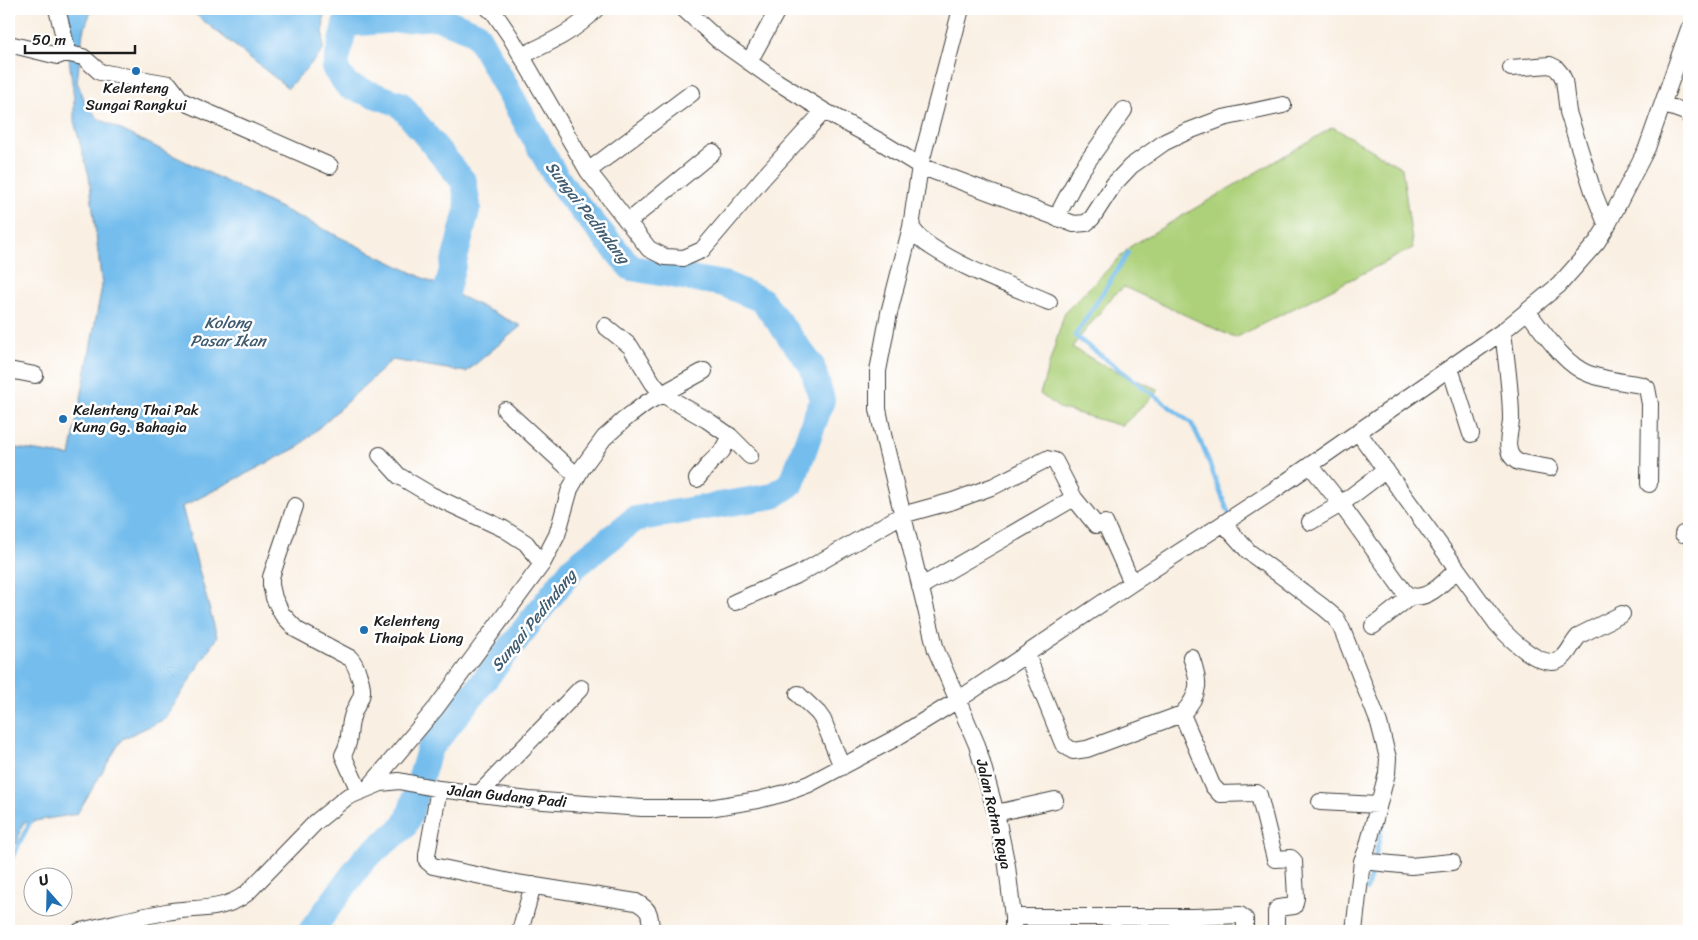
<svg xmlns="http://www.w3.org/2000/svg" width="1698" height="940" viewBox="0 0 1698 940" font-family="Sriracha,sans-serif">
  <rect width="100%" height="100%" fill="#fff"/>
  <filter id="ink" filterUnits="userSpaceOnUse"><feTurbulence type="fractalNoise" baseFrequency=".02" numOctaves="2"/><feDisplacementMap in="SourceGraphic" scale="10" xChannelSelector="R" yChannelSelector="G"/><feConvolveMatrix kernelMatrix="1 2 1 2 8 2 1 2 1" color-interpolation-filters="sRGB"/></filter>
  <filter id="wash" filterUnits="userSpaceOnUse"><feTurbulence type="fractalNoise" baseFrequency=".0096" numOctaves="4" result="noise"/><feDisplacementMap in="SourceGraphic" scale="20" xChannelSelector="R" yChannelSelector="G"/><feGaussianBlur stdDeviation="1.12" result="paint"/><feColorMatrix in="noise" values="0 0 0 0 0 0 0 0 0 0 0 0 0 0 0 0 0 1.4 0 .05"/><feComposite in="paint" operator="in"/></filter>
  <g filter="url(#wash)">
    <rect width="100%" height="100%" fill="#f9efe2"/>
    <path fill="#add17a" stroke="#64764b" d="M 1333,127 L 1402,168 L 1413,248 L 1235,338 L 1124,287 L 1113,296 L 1072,347 L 1099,363 L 1159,390 L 1122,426 L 1059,408 L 1040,394 L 1065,312 L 1131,246 Z"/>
    <path fill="#75bded" stroke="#486c84" d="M 63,9 L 92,9 L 83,32 L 77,82 L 87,106 L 99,119 L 521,326 L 466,372 L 392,360 L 298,447 L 182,507 L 217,637 L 165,719 L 122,739 L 77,814 L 23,823 L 16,844 L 9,841 L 9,447 L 70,456 L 102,286 L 89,176 L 74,121 L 74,99 Z
      M 159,9 L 324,9 L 323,51 L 288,88 L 195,14 Z"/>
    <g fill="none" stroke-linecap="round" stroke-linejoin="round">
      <path stroke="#75bded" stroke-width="4.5" d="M 1128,253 L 1075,336 L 1191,423 C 1208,451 1215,485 1230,515
        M 1375,858 L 1384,817
        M 9,864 L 32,818
        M 1367,890 L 1373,866"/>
      <path stroke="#75bded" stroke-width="26" d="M 311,931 L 365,858 L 404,827 L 410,814 L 429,750 L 573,568 L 635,519 L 773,496 L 792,483 L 822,400 L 812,366 L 762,300 L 724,284 L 631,268 L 570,196 L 555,175 L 476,33 L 436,17 L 345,24 L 335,69 L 348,86 L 400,104 L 464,182 L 468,207 L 445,297"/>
    </g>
  </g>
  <g filter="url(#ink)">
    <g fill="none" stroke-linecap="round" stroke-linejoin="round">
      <defs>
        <path id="street" d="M 489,9 L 493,11 L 510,36 L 588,171 L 649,249 L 665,257 L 684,258 L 702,250 L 763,178 L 824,111
          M 684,9 L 718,40 L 776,81 L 824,111 L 881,142 L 920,166 L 1074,224 L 1086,223 L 1092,218 L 1114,184 L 1131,166 L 1165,142 L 1186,132 L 1223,118 L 1283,105
          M 961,9 L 920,166 L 911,227 L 889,313 L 878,371 L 878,409 L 884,439 L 936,650 L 977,745 L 996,813 L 1007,866 L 1013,917 L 1013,931
          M 9,44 L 58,56 L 65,53 L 66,45 L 57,9
          M 65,53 L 83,57 L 100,72 L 169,84 L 182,101 L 330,166
          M 521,56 C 549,43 576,31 596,9
          M 749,62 L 778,9
          M 1511,68 L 1550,65 L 1556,68 L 1561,74 L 1564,80 L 1568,112 L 1593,191 L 1607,226
          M 1663,104 L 1685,112 L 1689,116
          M 588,171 L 692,93
          M 1056,218 L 1080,172 L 1124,110
          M 628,222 L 713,152
          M 911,227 C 916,234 922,241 930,246 C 966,270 1009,285 1049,302
          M 1527,311 C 1542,330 1565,366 1589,374 C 1605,380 1624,382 1642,385 L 1647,388 L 1650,404 L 1649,484
          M 605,326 L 630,346 L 653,383 L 662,394 L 707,420 L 730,436 L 750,456
          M 1503,331 C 1506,360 1511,390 1511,419 C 1511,429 1506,441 1509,450 C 1510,456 1513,459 1518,462 L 1550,468
          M 1450,368 L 1471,434
          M 9,370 L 35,375
          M 505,410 L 577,476
          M 1358,432 L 1497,624 C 1509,638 1543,672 1561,659 C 1570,653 1572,642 1580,635 L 1622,614
          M 380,455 L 399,476 L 431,495 L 504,529 L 526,543 L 542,564
          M 1310,465 L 1341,504 L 1405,593 C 1423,606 1445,582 1457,569
          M 697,479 L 710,463 L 722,451 L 730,436
          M 295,506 L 271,577 L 271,585 L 274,598 L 282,614 L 297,630 L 350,658 C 355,663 357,669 359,676 C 368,700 355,700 351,721 C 348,735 351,740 343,755 L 359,791
          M 1310,522 L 1341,504 L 1386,470
          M 1224,524 L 1249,552 L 1323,607 L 1336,618 L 1341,627 L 1379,723 L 1388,758 L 1387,773 L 1367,849 L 1362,861 L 1354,931
          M 1683,534 L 1689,533
          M 920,587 L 1074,498
          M 735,602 L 799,574 L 902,515 L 953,501 L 994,486 L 1047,459 L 1055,461 L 1074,498 L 1096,525 L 1105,523 L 1132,583
          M 1373,626 L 1410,597
          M 1027,655 L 1063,744 L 1073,751 L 1087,749 L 1182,714 C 1201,694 1200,681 1191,657
          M 798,694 L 818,713 L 823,720 L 842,767
          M 1182,714 L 1212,785 L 1220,794 L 1257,793 L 1259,795 L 1275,859 L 1291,858 L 1294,861 L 1296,898 L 1294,906 L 1278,908 L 1276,912 L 1276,931
          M 370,786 L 436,708 L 542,564 L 557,535 L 570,489 L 582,468 L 604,438 L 625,419 L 646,403 L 704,371
          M 439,789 L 427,855 L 427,861 L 433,866 L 510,882 L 636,902 C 651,910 650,915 651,931
          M 479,794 L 581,688
          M 1320,802 L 1378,805
          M 996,813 L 1055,800
          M 1362,861 L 1411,866 L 1452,862
          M 1013,917 L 1194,917 L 1240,915 L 1245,919 L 1245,931
          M 80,931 C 108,925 137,917 166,912 C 194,907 224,912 247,893 L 316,822 L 347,797 L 381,783 L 399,781 L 439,789 L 529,800 L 642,808 L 709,808 L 758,800 L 785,793 L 809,784 L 894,739 L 958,700 L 1132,583 L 1273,491 L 1503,331 L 1559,285 L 1597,242 L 1607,226 L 1647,148 L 1689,29
          M 520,931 L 533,885"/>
      </defs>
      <use href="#street" stroke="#3d3c3a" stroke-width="18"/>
      <use href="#street" stroke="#fff" stroke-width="16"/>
    </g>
  </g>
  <g fill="#1f6fb2" stroke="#fff" stroke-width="2">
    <circle cx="136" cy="71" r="5"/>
    <circle cx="63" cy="419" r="5"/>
    <circle cx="364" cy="630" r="5"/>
  </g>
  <g text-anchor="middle" stroke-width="5" stroke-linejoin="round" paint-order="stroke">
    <g font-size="15" fill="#1c1c1c" stroke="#fff" text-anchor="start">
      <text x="136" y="93" text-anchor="middle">Kelenteng<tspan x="136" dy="17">Sungai Rangkui</tspan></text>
      <text x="73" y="415">Kelenteng Thai Pak<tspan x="73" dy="17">Kung Gg. Bahagia</tspan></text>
      <text x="374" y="626">Kelenteng<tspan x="374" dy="17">Thaipak Liong</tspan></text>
    </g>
    <g font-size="15" fill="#1c1c1c" stroke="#fff">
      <text transform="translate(507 796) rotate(6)" y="5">Jalan Gudang Padi</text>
      <text transform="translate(994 814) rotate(77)" y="5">Jalan Ratna Raya</text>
    </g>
    <g font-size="16" font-style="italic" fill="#405c70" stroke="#fff">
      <text transform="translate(588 212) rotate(52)" y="6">Sungai Pedindang</text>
      <text x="228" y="328">Kolong<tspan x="228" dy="18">Pasar Ikan</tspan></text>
      <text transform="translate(533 620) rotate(-51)" y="6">Sungai Pedindang</text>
    </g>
  </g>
  <rect width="1698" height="940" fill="none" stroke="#fff" stroke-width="30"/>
  <g transform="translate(48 892) rotate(340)"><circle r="24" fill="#ffffff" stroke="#a4a4a4"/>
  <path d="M0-4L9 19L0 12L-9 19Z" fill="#1f6fb2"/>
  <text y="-8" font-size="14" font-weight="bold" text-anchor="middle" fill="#1c1c1c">U</text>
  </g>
  <path d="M25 45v8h110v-8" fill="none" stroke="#1c1c1c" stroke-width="2.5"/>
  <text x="32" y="45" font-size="15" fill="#1c1c1c" stroke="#ffffff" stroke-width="4" paint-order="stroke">50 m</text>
</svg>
